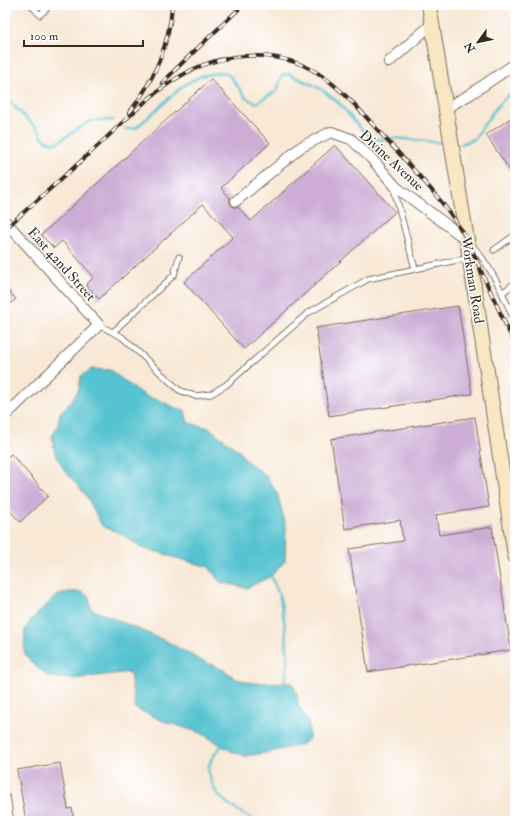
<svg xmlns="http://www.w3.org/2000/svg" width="520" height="826" viewBox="0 0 520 826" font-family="'IM FELL Double Pica',serif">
  <rect width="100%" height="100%" fill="#fff"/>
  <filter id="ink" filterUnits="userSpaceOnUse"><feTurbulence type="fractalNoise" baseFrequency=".025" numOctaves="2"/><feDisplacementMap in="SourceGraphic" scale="8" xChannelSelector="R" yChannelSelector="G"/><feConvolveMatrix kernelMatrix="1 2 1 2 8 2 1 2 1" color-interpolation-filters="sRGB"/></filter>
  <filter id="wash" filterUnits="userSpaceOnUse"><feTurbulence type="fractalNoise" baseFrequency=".012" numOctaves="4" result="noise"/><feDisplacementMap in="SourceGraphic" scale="16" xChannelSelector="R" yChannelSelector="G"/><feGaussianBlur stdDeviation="0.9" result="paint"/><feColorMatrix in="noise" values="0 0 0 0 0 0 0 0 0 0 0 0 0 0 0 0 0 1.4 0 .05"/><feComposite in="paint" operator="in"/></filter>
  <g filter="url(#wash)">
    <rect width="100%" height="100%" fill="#f8e8d5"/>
    <path fill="#57c3d0" stroke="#497677" d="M 92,369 L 110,370 L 135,389 L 149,398 L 157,399 L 175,408 L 185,410 L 188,423 L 209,428 L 239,451 L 246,460 L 266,476 L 277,493 L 286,526 L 285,561 L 271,576 L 247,588 L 220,582 L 209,567 L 173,557 L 162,553 L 144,549 L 120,533 L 102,526 L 86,495 L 65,471 L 55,453 L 52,437 L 58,425 L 60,413 L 70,403 L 79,389 L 81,376 Z
      M 68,592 L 82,592 L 89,597 L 91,609 L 164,640 L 200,660 L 224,670 L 236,679 L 253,683 L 292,683 L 297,693 L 298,704 L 309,725 L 309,738 L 306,742 L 300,745 L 271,752 L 245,756 L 231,751 L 201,733 L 163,721 L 135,708 L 130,672 L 72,679 L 49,677 L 32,663 L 24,652 L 25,630 L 30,621 L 56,596 Z"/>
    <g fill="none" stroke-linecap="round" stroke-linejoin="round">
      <path stroke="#57c3d0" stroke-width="2.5" d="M 5,97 L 39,131 C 42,140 48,143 57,143 L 88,122 C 96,119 104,121 113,120
        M 125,129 L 136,128 L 184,85 L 201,76 L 222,72 L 230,76 L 246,98 L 256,103 L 277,91 L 282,75 L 289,74 L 321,89 L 339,103 L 361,129 L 372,138 L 383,140 L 396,138 L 443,143
        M 461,144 L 474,139 L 495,109 L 515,88
        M 268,574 L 271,576 C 274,584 278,591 280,599 C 284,615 293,673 282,684
        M 224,743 C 218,750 210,758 209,767 C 208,770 209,774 210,776 C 214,800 236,809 255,821"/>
    </g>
    <g id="blocks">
      <path fill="#ccadd5" d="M 211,79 L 270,143 L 221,188 L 230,198 L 230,202 L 231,205 L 234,207 L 238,207 L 251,221 L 335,145 L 395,212 L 244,349 L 184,282 L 233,237 L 203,204 L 99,299 L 86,285 L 94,277 L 62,241 L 54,248 L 41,235 Z
        M 515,115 L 515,178 L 486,135 Z
        M 5,287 L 16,299 L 5,309 Z
        M 458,306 L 472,394 L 329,416 L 316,328 Z
        M 475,417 L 489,507 L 436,515 L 439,535 L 492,527 L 511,650 L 368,672 L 349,549 L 403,541 L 400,520 L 345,529 L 331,439 Z
        M 11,454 L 48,496 L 20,522 L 5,505 L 5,459 Z
        M 60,763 L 68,809 L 72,808 L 74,821 L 26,821 L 17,770 Z"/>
    </g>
  </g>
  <g filter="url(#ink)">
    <use href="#blocks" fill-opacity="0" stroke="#7d6c5e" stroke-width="1"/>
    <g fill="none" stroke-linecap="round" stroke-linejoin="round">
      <defs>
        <path id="lane" d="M 31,5 L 40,15 L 50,5
          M 396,187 L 395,193 L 415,269
          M 472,245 C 491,266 505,297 515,323
          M 494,250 L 515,235
          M 502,293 L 515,283
          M 99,325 L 122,337 L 179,390 L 195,396 L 211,394 L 226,385 L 308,313 L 368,279 L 458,260 L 468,259
          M 113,332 L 174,275 L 179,257"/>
        <path id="street" d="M 389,62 L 432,24
          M 446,108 L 469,95 L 515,64
          M 236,201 L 301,147 L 331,132 L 351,139 L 371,158 L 396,187 L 467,240
          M 5,221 L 99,325 L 5,416
          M 5,799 L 8,821"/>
        <path id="secondary" d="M 429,5 L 467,240 L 515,556"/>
      </defs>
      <use href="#lane" stroke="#7d6c5e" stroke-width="7"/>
      <use href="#street" stroke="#7d6c5e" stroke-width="12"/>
      <use href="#secondary" stroke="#7d6c5e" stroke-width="16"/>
      <use href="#lane" stroke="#fff" stroke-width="5"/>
      <use href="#street" stroke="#fff" stroke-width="10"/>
      <use href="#secondary" stroke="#f9e7c3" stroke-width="14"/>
      <defs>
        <path id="rail" d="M 162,83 L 181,64 L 243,5
          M 129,113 C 153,83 170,43 172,5
          M 5,229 C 38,199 72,170 104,140 C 130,116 156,88 188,72 C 230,50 286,49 325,78 C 352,98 373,126 396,150 C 421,178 449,207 467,240 C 473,251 477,262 482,273 C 493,297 504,321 515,345"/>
      </defs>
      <use href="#rail" stroke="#3b2a1e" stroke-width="4"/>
      <use href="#rail" stroke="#fff" stroke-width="2.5" stroke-dasharray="8" stroke-linecap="butt"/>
    </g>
  </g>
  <g text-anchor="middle" stroke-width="3" stroke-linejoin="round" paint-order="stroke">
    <g font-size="14" fill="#3b2a1e" stroke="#fff">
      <text transform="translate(392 160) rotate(43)" y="5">Divine Avenue</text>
      <text transform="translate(62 264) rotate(48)" y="5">East 42nd Street</text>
      <text transform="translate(473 280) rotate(81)" y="5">Workman Road</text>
    </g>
  </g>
  <rect width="520" height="826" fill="none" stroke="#fff" stroke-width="20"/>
  <g transform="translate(478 42) rotate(237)" stroke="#ffffff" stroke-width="3" paint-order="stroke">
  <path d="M0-3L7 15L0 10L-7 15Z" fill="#3b2a1e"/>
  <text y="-6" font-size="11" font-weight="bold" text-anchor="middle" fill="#3b2a1e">N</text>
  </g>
  <path d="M24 40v6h119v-6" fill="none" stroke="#3b2a1e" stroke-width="2"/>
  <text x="30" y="40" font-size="12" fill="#3b2a1e" stroke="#ffffff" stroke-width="3" paint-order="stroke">100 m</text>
</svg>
